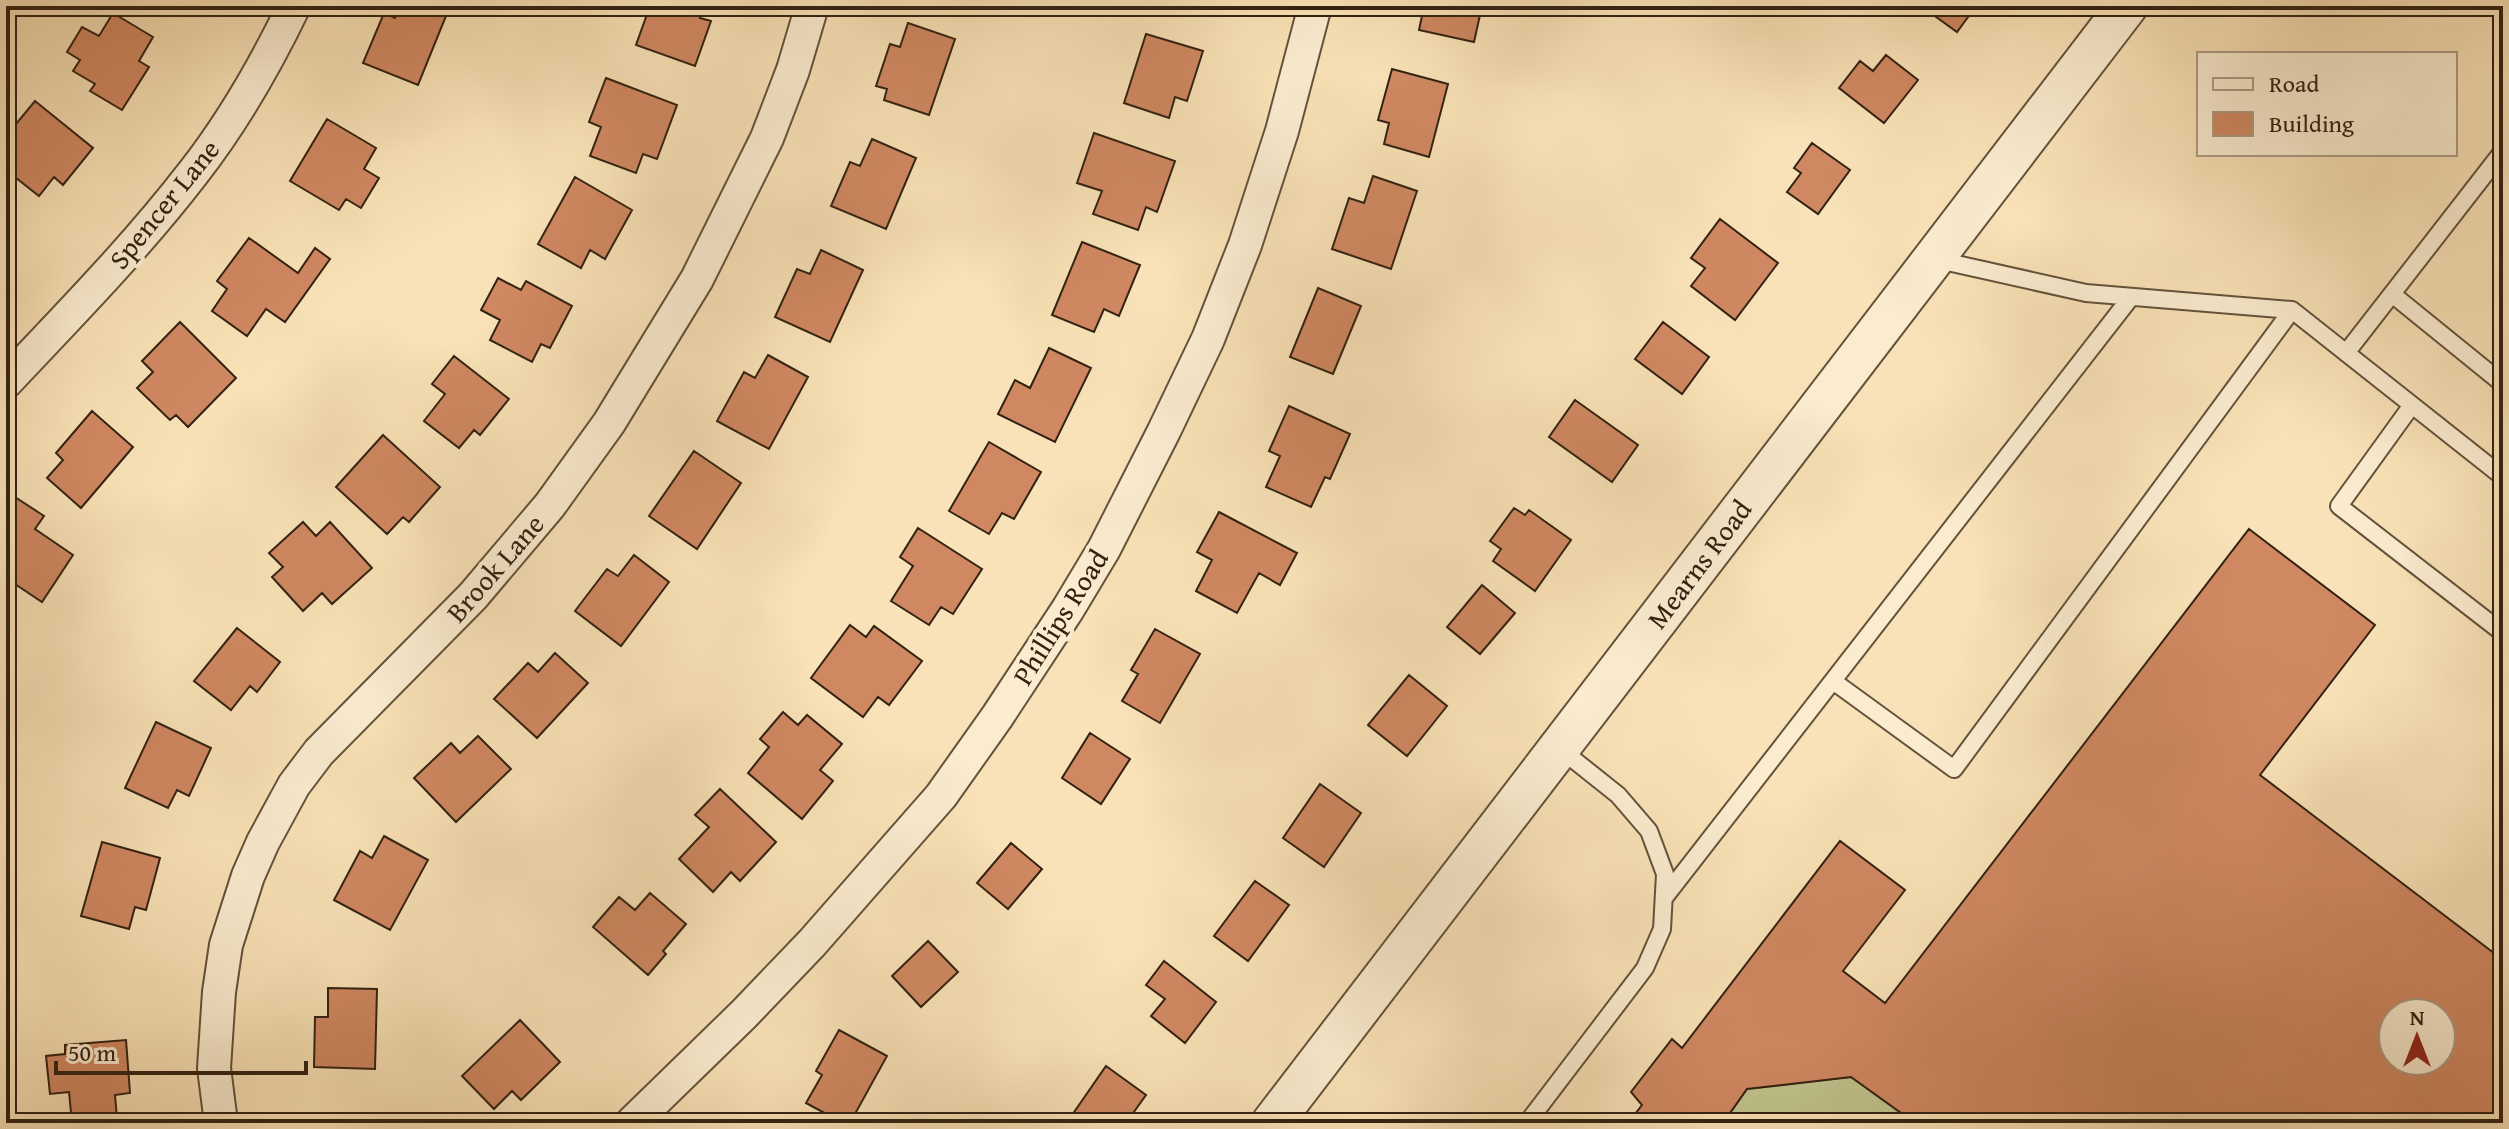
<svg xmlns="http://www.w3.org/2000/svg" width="2509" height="1129" viewBox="0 0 2509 1129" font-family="'Gentium Book Plus',serif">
  <rect width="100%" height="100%" fill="#f9e2b7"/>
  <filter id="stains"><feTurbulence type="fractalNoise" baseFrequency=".0025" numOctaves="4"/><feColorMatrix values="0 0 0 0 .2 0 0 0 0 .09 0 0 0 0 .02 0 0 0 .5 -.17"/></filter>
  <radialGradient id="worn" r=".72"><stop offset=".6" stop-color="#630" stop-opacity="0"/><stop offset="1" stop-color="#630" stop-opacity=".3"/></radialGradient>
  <path fill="#c0c38d" stroke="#797250" stroke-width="2" d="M 1851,1077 L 1915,1123 L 1723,1123 L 1747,1089 Z"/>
  <path fill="#d08862" stroke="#322212" stroke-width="2" fill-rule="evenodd" d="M 400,6 L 435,6 L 448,11 L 418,85 L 363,63 L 384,13 L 395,18 Z
    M 650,6 L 705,6 L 700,18 L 711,21 L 695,66 L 636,45 Z
    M 1182,6 L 1211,6 L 1209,13 Z
    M 1424,6 L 1482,6 L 1474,42 L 1419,30 Z
    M 1921,6 L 1976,6 L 1957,32 Z
    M 113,13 L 153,37 L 139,61 L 149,67 L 122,110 L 90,91 L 95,84 L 73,71 L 80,60 L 67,52 L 82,27 L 99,36 Z
    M 908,23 L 955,39 L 929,115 L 884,100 L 887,89 L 876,86 L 890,44 L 900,47 Z
    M 1146,34 L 1203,51 L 1187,101 L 1175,97 L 1169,118 L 1124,103 Z
    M 1886,55 L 1918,80 L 1884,123 L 1839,88 L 1860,61 L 1873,71 Z
    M 1392,69 L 1448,84 L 1429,157 L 1384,144 L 1389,123 L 1378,120 Z
    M 606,78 L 677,105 L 657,159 L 643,154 L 636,173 L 590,156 L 601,127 L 589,122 Z
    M 35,101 L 93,148 L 63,185 L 54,177 L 39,196 L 6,170 L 6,160 L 12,153 L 6,149 L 6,136 Z
    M 327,119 L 376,148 L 364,169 L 379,178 L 361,208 L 346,199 L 339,210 L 290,181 Z
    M 1094,133 L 1175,161 L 1157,212 L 1146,207 L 1138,230 L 1093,214 L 1102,191 L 1077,183 Z
    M 872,139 L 916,158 L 886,229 L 831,206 L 850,162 L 860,166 Z
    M 1812,143 L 1850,170 L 1818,214 L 1787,192 L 1801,173 L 1794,168 Z
    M 1373,176 L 1417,191 L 1391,269 L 1332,249 L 1349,198 L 1364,203 Z
    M 575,177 L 632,210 L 605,259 L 590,250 L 581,268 L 538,244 Z
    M 1720,219 L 1778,263 L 1735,320 L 1691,286 L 1705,268 L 1691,258 Z
    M 249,238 L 298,273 L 315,248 L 330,259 L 285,322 L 266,309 L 247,336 L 212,311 L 227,289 L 217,281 Z
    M 1082,242 L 1140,265 L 1119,316 L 1104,309 L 1094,332 L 1052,315 Z
    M 821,250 L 863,270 L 830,342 L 775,317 L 797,269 L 810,274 Z
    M 498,278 L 521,290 L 526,281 L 572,306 L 550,348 L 541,344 L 532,362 L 490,340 L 500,320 L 481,310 Z
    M 1318,288 L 1361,306 L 1333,374 L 1290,357 Z
    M 180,322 L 236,378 L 188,427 L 176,415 L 170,420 L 137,388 L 153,372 L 142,361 Z
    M 1663,322 L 1709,357 L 1682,394 L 1635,359 Z
    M 1049,348 L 1091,368 L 1055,442 L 998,414 L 1015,380 L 1030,388 Z
    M 768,355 L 808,377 L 769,449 L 717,421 L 744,372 L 755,378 Z
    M 454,356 L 509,399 L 480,435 L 474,430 L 459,448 L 424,421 L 445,394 L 432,384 Z
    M 1575,400 L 1638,445 L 1612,482 L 1549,437 Z
    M 1289,406 L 1350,434 L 1330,479 L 1325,477 L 1311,507 L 1266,487 L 1280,456 L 1269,451 Z
    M 92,411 L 133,447 L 81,508 L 47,478 L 63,460 L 56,453 Z
    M 383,435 L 440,487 L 409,522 L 403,517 L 387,534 L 336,487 Z
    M 989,442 L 1041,472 L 1014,519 L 1002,513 L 989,534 L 949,511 Z
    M 694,451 L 741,483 L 697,549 L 649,516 Z
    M 15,497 L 44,516 L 35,529 L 73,555 L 42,602 L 6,578 L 6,511 Z
    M 1514,508 L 1525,515 L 1529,510 L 1571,540 L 1535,591 L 1493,561 L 1501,549 L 1490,541 Z
    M 1219,512 L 1297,553 L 1280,585 L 1259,573 L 1237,613 L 1196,591 L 1212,560 L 1197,552 Z
    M 303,522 L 316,536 L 330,522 L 372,568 L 332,604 L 322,593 L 303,611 L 272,577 L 283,567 L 269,553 Z
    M 918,528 L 982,569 L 953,614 L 941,607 L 929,625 L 891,601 L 913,566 L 900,557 Z
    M 2249,529 L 2375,625 L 2260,775 L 2503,960 L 2503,1102 L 2487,1123 L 1915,1123 L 1851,1077 L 1747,1089 L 1723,1123 L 1628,1123 L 1642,1105 L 1631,1092 L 1672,1039 L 1682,1048 L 1840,841 L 1905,890 L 1843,971 L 1885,1003 ZM 2393,1013 L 2441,1013 L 2441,1061 L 2393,1061 Z
    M 634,555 L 669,582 L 621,646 L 575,611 L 607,569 L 618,576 Z
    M 1482,585 L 1515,613 L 1480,654 L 1447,627 Z
    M 850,625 L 866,637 L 874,626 L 922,661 L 889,705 L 878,697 L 863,717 L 811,678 Z
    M 237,628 L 280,662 L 257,692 L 250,686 L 231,710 L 194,681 Z
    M 1155,629 L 1200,654 L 1160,723 L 1122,701 L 1138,674 L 1131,670 Z
    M 555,653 L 588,683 L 537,738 L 494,699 L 528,663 L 538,672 Z
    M 1409,675 L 1447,706 L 1407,756 L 1368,725 Z
    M 783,712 L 798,725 L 807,715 L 842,744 L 820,770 L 833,781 L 802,819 L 748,773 L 769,747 L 760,739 Z
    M 156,722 L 211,748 L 189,796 L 177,790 L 168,808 L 125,788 Z
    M 1090,733 L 1130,759 L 1101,804 L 1062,778 Z
    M 478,736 L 511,769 L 456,822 L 414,778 L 451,743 L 460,753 Z
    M 1320,784 L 1361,813 L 1324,867 L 1283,838 Z
    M 720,789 L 776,842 L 740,881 L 731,872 L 713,892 L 679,859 L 709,827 L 695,815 Z
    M 384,836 L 428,860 L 390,930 L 334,900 L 360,851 L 372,858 Z
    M 102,842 L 160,858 L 146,910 L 135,907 L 129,929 L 81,916 Z
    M 1011,843 L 1042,869 L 1008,909 L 977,883 Z
    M 1255,881 L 1289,905 L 1248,961 L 1214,936 Z
    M 650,893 L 686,924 L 663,951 L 666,954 L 648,975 L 593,927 L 619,897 L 635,910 Z
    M 928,941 L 958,972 L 921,1007 L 892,976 Z
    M 1164,961 L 1216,1002 L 1185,1043 L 1151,1016 L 1165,999 L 1146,985 Z
    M 328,988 L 377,989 L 375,1069 L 314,1067 L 315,1017 L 328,1017 Z
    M 520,1020 L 560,1062 L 521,1100 L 512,1091 L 494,1109 L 462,1076 Z
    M 839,1030 L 887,1056 L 850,1123 L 843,1123 L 806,1103 L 822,1075 L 816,1071 Z
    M 126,1040 L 130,1093 L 115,1095 L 117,1119 L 72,1123 L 69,1092 L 50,1094 L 46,1056 L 65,1054 L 65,1045 Z
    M 1106,1066 L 1146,1095 L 1126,1123 L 1077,1123 L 1070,1118 Z"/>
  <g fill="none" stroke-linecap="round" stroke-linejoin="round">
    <defs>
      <path id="service" d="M 1934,259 L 2086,293 L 2292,310 L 2503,477
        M 2392,294 L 2503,384
        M 2346,353 L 2503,151
        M 2412,405 L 2339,506 L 2503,633
        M 1833,681 L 1954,769 L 2292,310
        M 1664,898 L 2131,297
        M 1527,1123 L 1645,968 L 1662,929 L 1665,874 L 1649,831 L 1618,795 L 1559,748"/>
      <path id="minor" d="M 6,382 C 70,314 136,247 193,173 C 233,122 266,64 294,6
        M 221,1123 L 214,1068 L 219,992 L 226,945 L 248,876 L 263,842 L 294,785 L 319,752 L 473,596 L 550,505 L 609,423 L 697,279 L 767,138 L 793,70 L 812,6
        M 632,1123 L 744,1014 L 812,943 L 941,796 L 997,717 L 1068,609 L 1104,549 L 1164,431 L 1208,339 L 1245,245 L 1282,131 L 1315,6"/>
      <path id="tertiary" d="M 1272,1123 L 2127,6"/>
    </defs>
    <use href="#service" stroke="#64523b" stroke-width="20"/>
    <use href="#minor" stroke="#64523b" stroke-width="36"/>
    <use href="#tertiary" stroke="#64523b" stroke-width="44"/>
    <use href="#service" stroke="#fbecd0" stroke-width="16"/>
    <use href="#minor" stroke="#fbecd0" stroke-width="32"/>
    <use href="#tertiary" stroke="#fbecd0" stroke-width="40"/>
  </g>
  <g text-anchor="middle" stroke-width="8" stroke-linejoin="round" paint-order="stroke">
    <g font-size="28" fill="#322212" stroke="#fbecd0">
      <text transform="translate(164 204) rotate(-51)" y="10">Spencer Lane</text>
      <text transform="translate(1699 564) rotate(-53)" y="10">Mearns Road</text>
      <text transform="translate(495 568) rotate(-49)" y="10">Brook Lane</text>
      <text transform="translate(1060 617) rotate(-58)" y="10">Phillips Road</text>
    </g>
  </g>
  <rect width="2509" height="1129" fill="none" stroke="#f9e2b7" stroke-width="32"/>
  <rect x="8" y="8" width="2493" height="1113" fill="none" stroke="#322212" stroke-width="4"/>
  <rect x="16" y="16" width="2477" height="1097" fill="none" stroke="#322212" stroke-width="2"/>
  <rect x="2197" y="52" width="260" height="104" fill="#fbecd0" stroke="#ab9b84" stroke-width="2"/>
  <rect x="2213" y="78" width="40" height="12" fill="#fbecd0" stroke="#ab9b84" stroke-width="2"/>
  <text x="2269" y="92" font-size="24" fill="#322212">Road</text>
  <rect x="2213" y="112" width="40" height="24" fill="#d08862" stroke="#ab9b84" stroke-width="2"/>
  <text x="2269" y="132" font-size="24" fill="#322212">Building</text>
  <g transform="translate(2417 1037)"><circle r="38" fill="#fbecd0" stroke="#ab9b84" stroke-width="2"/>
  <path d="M0-6L14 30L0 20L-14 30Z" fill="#8f2418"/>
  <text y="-12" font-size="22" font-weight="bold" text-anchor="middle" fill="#322212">N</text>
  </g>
  <path d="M56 1061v12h250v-12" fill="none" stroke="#322212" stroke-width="4"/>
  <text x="68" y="1061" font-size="24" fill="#322212" stroke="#fbecd0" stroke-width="6" paint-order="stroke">50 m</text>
  <rect width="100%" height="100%" filter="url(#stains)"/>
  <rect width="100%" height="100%" fill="url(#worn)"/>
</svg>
